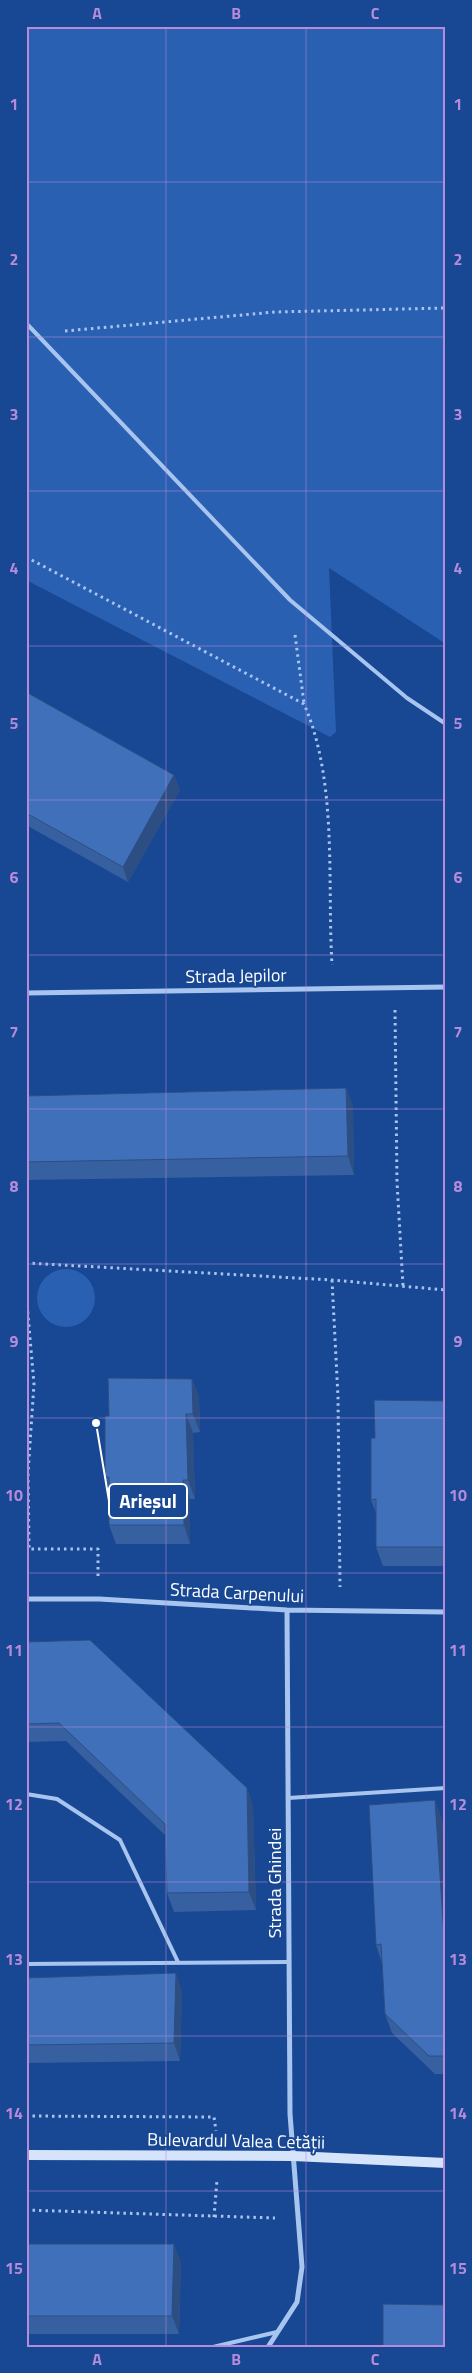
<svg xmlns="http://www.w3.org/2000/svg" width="472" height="2373" viewBox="0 0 472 2373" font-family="'Titillium Web',sans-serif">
  <rect width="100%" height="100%" fill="#184793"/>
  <path fill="#2a60b1" d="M 26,26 L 446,26 L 446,644 L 329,568 L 336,732 L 330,737 L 26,580 Z
    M37 1298a29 29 0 1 1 58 0a29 29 0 1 1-58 0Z"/>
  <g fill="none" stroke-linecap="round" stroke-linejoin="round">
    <path stroke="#a8c5f0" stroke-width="3" stroke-dasharray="2.5 4" stroke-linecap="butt" d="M 65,331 L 275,312 L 446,308
      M 26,557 L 304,704 C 338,782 327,881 332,965
      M 295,635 L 304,703
      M 395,1010 L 397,1182 L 403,1286
      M 26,1263 L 332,1280 L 446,1290
      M 332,1280 L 338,1397 L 340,1587
      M 26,1292 L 34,1384 L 28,1473 L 29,1549 L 98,1549 L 98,1576
      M 26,2116 L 214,2117 L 216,2131
      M 26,2210 L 275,2218
      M 214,2217 L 217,2180"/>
    <path stroke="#a8c5f0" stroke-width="4" d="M 26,323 L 290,600 L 407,698 L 446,724
      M 26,1794 L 57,1799 L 120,1840 L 178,1962
      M 288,1798 L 446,1788
      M 26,1964 L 289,1962
      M 213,2347 L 277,2332"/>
    <path stroke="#a8c5f0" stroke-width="5" d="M 26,993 L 446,987
      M 26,1599 L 99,1599 L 287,1610 L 446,1612
      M 268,2347 L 297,2302 L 302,2267 L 290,2114 L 287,1610"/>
    <path stroke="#d5e4fb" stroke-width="10" d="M 26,2155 L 293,2156 L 446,2163"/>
  </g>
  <path fill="#3760a0" d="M 26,692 L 174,775 L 180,790 L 128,882 L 26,825 Z
    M 346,1088 L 353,1107 L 354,1175 L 26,1180 L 26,1096 Z
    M 192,1379 L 199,1397 L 200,1432 L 193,1433 L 195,1499 L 190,1499 L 190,1544 L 116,1544 L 109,1525 L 109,1489 L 105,1477 L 109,1416 Z
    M 446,1401 L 446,1566 L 383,1566 L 376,1547 L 376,1513 L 371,1500 L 375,1438 Z
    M 26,1642 L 247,1788 L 253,1806 L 256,1910 L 174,1912 L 167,1893 L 166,1836 L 66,1741 L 26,1742 Z
    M 442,1818 L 446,1878 L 446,2074 L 435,2074 L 392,2033 L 385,2014 L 382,1963 L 376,1945 Z
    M 26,1978 L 182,1991 L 180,2061 L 26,2063 Z
    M 26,2244 L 181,2262 L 179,2334 L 26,2334 Z"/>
  <path fill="#2d4e82" d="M 174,775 L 180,790 L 128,882 L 123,867 Z
    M 346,1088 L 353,1107 L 354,1175 L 348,1156 Z
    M 192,1379 L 199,1397 L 200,1432 L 193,1414 Z
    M 186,1414 L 193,1433 L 195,1499 L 188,1480 Z
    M 183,1480 L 190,1499 L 190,1544 L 184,1525 Z
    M 247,1788 L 253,1806 L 256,1910 L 249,1892 Z
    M 435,1800 L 442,1818 L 446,1878 L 446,1966 Z
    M 176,1973 L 182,1991 L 180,2061 L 174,2043 Z
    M 174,2244 L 181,2262 L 179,2334 L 172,2316 Z"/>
  <path fill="#4070ba" stroke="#2d4e82" d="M 26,692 L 174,775 L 123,867 L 26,813 Z
    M 346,1088 L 348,1156 L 26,1162 L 26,1096 Z
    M 108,1378 L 192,1379 L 193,1414 L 186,1414 L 188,1480 L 183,1480 L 184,1525 L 109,1525 L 109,1477 L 105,1477 L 105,1416 L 109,1416 Z
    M 374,1400 L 446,1401 L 446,1547 L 376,1547 L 376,1499 L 371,1500 L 371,1438 L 375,1438 Z
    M 90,1640 L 247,1788 L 249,1892 L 167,1893 L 165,1824 L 59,1723 L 26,1724 L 26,1642 Z
    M 435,1800 L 446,1966 L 446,2056 L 429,2056 L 385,2014 L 381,1944 L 376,1945 L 369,1805 Z
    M 176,1973 L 174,2043 L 26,2045 L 26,1978 Z
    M 26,2244 L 174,2244 L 172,2316 L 26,2316 Z
    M 383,2304 L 446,2305 L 446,2347 L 383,2347 Z"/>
  <path fill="none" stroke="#b68bdc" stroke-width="1" stroke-opacity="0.55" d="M 166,26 L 166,2347M 306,26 L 306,2347M 26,182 L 446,182M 26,337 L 446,337M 26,491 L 446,491M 26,646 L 446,646M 26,800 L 446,800M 26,955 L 446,955M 26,1109 L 446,1109M 26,1264 L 446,1264M 26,1418 L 446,1418M 26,1573 L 446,1573M 26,1727 L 446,1727M 26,1882 L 446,1882M 26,2036 L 446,2036M 26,2191 L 446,2191"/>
  <g text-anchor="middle" stroke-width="4" stroke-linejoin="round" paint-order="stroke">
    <g font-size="18" fill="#fff" stroke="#184793">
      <text transform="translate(236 976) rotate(-1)" y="6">Strada Jepilor</text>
      <text transform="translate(237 1593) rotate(3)" y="6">Strada Carpenului</text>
      <text transform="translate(275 1883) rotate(-90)" y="6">Strada Ghindei</text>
      <text transform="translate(236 2141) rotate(1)" y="6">Bulevardul Valea Cetății</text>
    </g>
  </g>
  <path fill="none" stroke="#fff" stroke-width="2" d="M96 1423L109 1501"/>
  <circle fill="#fff" stroke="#184793" stroke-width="2" cx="96" cy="1423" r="5"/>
  <rect fill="#184793" stroke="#fff" stroke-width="2" x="109" y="1484" width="78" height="34" rx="5"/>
  <g font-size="19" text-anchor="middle" font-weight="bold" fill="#fff">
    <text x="148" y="1508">Arieșul</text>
  </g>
  <rect width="472" height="2373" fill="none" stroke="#184793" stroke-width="55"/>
  <rect x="28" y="28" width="416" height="2318" fill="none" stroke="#b68bdc" stroke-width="2"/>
  <g font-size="16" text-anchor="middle" font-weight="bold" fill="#b68bdc">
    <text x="97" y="19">A</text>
    <text x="236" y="19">B</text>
    <text x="375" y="19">C</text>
    <text x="14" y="110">1</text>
    <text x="458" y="110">1</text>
    <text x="14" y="265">2</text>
    <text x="458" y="265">2</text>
    <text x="14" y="420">3</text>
    <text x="458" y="420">3</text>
    <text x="14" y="574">4</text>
    <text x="458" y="574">4</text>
    <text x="14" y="729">5</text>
    <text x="458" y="729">5</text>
    <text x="14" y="883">6</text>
    <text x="458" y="883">6</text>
    <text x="14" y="1038">7</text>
    <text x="458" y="1038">7</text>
    <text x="14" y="1192">8</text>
    <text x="458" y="1192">8</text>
    <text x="14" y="1347">9</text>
    <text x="458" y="1347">9</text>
    <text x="14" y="1501">10</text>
    <text x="458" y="1501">10</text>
    <text x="14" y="1656">11</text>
    <text x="458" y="1656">11</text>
    <text x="14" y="1810">12</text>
    <text x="458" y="1810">12</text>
    <text x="14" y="1965">13</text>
    <text x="458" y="1965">13</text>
    <text x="14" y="2119">14</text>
    <text x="458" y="2119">14</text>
    <text x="14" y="2274">15</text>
    <text x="458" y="2274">15</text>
    <text x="97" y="2365">A</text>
    <text x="236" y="2365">B</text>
    <text x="375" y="2365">C</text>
  </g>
</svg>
